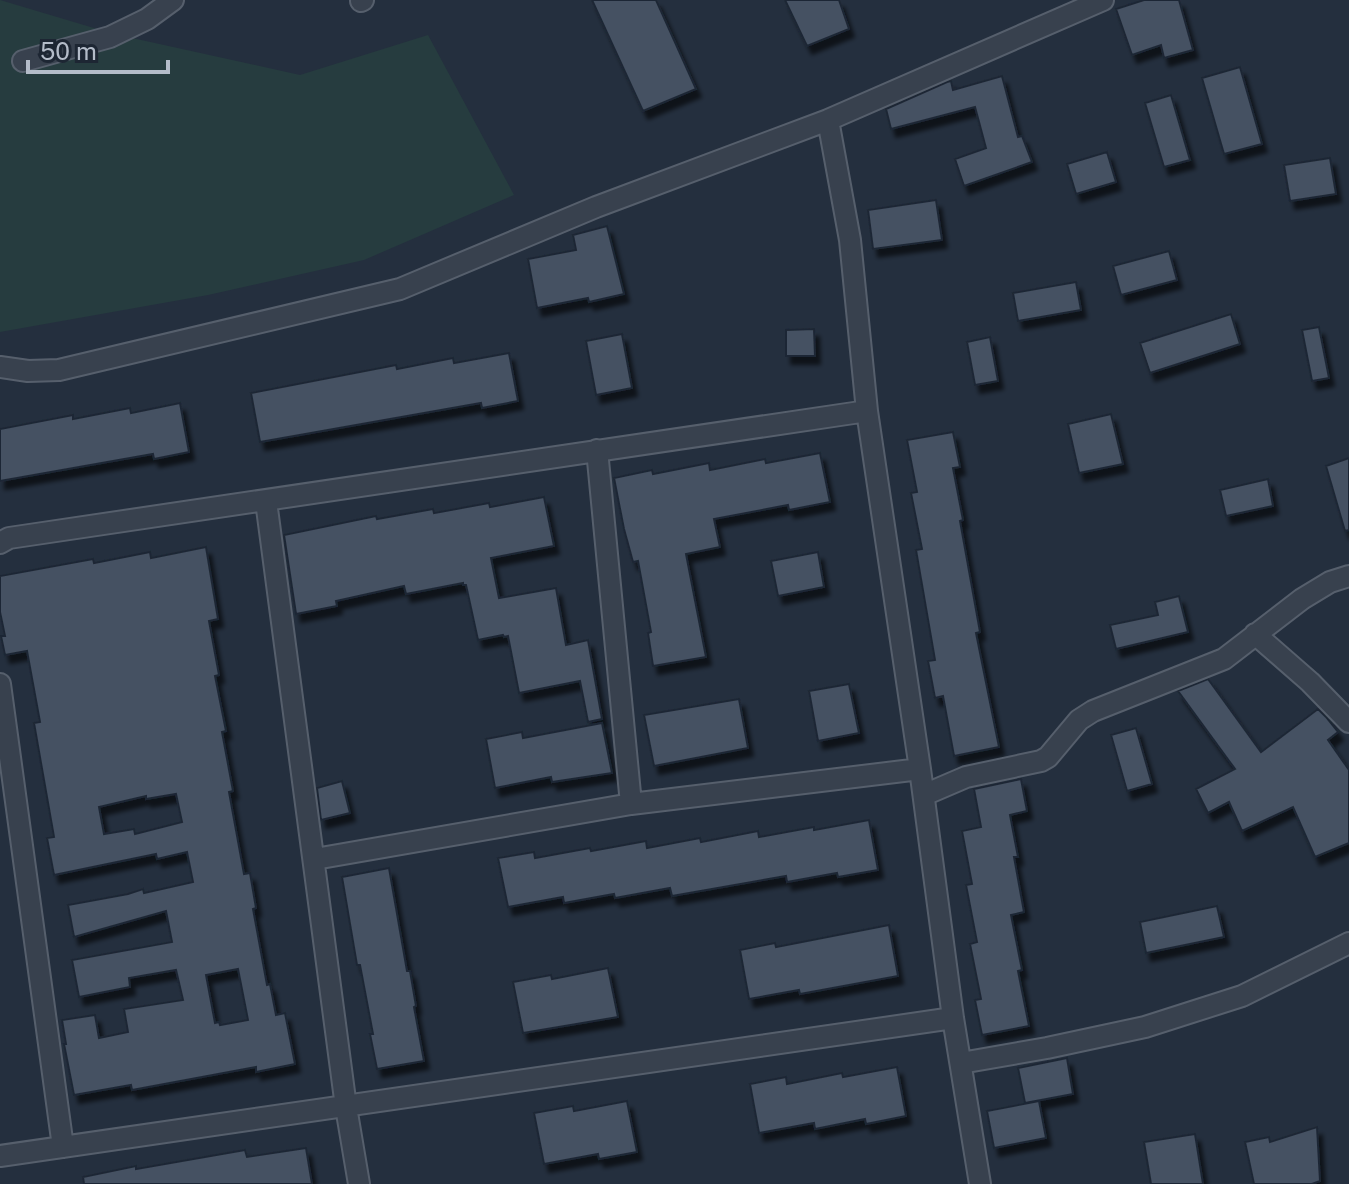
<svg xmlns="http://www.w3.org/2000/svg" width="1349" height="1184" viewBox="0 0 1349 1184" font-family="'Public Sans',sans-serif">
  <defs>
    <filter id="shadow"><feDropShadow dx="5" dy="8" stdDeviation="2" flood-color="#0009"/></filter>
  </defs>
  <rect width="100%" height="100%" fill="#242f3e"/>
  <path fill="#263c3f" d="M 0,0 L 114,34 L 300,75 L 428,35 L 514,195 L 364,260 L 208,295 L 0,332 Z"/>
  <path fill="#455162" stroke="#1f2835" stroke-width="2" fill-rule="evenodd" filter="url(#shadow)" d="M 592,0 L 656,0 L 696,89 L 643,111 Z
    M 785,0 L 839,0 L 849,29 L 807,46 Z
    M 1144,0 L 1179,0 L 1193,50 L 1164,58 L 1161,45 L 1132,55 L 1116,9 Z
    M 1240,67 L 1262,144 L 1224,154 L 1202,78 Z
    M 1002,76 L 1018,137 L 1022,136 L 1032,162 L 964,186 L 955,159 L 986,148 L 975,107 L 891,129 L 886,109 L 947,82 L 951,81 L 953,90 Z
    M 1171,95 L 1190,160 L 1164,167 L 1145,103 Z
    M 1107,152 L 1116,182 L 1076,194 L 1067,164 Z
    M 1330,158 L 1336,194 L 1290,201 L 1284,165 Z
    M 936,200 L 942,240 L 873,249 L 868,210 Z
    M 607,226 L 624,294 L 589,302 L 588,298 L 537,308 L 528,259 L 576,250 L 573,235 Z
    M 1169,251 L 1177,280 L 1121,295 L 1113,266 Z
    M 1076,282 L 1081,310 L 1018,321 L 1013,293 Z
    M 1231,314 L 1240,344 L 1150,373 L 1140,343 Z
    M 1319,327 L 1329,378 L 1312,381 L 1302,330 Z
    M 814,329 L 815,356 L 786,356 L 786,330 Z
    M 622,334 L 632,388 L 596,395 L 586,341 Z
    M 990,337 L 998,381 L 975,385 L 967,342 Z
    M 509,353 L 518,401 L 482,408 L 481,403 L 260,442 L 251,393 L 396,365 L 397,369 L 453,358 L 454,363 Z
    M 180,403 L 189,452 L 154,459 L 153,454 L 0,481 L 0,429 L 73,415 L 73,419 L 130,408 L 131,413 Z
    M 1111,414 L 1123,464 L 1079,473 L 1068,424 Z
    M 953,432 L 960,467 L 953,468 L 963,520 L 960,521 L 980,632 L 976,633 L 999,747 L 954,756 L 943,696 L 935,698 L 928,661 L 935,660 L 916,550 L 922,549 L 911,493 L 917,492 L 907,440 Z
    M 820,453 L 830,502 L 789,510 L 788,505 L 714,519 L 720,547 L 686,554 L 706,657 L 653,666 L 648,633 L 651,632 L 638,561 L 633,562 L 624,529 L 614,478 L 652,470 L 653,474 L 709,463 L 710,470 L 765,459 L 766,463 Z
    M 1349,458 L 1349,530 L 1345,531 L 1326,466 Z
    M 1268,479 L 1273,506 L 1226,516 L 1220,490 Z
    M 544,497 L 554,546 L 491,558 L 499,598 L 556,588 L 566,645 L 588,640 L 602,719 L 588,722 L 580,681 L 519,693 L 508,636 L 504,637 L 503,635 L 478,640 L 466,585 L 463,585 L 463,583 L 406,594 L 404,586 L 336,601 L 337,606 L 296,614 L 284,535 L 376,516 L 377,519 L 433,509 L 434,513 L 489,503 L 490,507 Z
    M 206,547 L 218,619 L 209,621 L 219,675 L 215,676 L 226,731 L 222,732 L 233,791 L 229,792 L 244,874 L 250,873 L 256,908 L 253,909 L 267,985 L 270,984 L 276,1015 L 285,1013 L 295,1064 L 256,1072 L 256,1067 L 132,1090 L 131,1085 L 74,1095 L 64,1044 L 66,1044 L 62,1020 L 95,1015 L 99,1038 L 128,1032 L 124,1009 L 183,1000 L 176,970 L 129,978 L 130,987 L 79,997 L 72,960 L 172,942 L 166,911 L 74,937 L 68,905 L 128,894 L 143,889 L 144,893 L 193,882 L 187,852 L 157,859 L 156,854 L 54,875 L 47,838 L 54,837 L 34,723 L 40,722 L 27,651 L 5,655 L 1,636 L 5,636 L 0,612 L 0,576 L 93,559 L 94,563 L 150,552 L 151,558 ZM 176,794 L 182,822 L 135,834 L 134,829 L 104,834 L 99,807 L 146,796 L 146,799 ZM 238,969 L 248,1020 L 220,1025 L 219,1022 L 215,1023 L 206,975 Z
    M 818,552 L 824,587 L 778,596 L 771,561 Z
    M 1179,596 L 1188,632 L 1116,649 L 1110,625 L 1158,615 L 1155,602 Z
    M 1208,679 L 1261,752 L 1318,709 L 1326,717 L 1338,732 L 1328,740 L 1349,770 L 1349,843 L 1315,857 L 1293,807 L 1242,831 L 1229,802 L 1208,813 L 1196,789 L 1235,769 L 1178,691 Z
    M 849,684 L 859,733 L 818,741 L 809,691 Z
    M 739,699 L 748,748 L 654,766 L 644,715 Z
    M 602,723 L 612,773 L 552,782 L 551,777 L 495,788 L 486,739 L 522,732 L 523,738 Z
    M 1136,728 L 1152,784 L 1127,791 L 1111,735 Z
    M 1021,779 L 1027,811 L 1010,815 L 1018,857 L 1014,857 L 1024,912 L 1011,915 L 1022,970 L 1018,971 L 1029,1026 L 982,1035 L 975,1000 L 981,999 L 970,944 L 977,942 L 966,885 L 972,884 L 962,831 L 981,827 L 974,789 Z
    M 342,781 L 350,813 L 321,820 L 317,788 Z
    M 869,820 L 878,870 L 838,877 L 837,873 L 787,882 L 786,876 L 672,896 L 670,888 L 615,898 L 614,894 L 564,903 L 563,897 L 508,907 L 498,858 L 534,852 L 535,858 L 590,848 L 591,851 L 646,841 L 647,848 L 700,838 L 701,842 L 758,831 L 759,837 L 814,827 L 814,830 Z
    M 389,868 L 407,971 L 410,971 L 416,1006 L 414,1007 L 424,1061 L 377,1069 L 370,1034 L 373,1034 L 360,965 L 357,965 L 342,877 Z
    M 1217,906 L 1224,937 L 1146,953 L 1140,922 Z
    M 889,925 L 898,976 L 800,994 L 799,990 L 749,999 L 740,950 L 775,943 L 776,947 Z
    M 608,968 L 618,1017 L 523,1033 L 513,982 L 551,975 L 552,979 Z
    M 1067,1058 L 1073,1094 L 1025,1103 L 1018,1068 Z
    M 897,1067 L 906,1116 L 866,1124 L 865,1119 L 815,1129 L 814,1123 L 759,1133 L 750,1084 L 786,1077 L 787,1084 L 842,1073 L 843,1077 Z
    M 627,1101 L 637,1152 L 599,1159 L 598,1154 L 544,1164 L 534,1113 L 573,1106 L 574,1111 Z
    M 1039,1101 L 1046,1138 L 994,1148 L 987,1111 Z
    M 1317,1127 L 1320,1181 L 1312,1184 L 1254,1184 L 1245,1142 L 1269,1137 L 1270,1142 Z
    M 1195,1134 L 1203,1184 L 1151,1184 L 1144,1142 Z
    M 306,1148 L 312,1184 L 84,1184 L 83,1177 L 136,1166 L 136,1169 L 245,1150 L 247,1157 Z"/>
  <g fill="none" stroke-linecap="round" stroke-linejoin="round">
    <defs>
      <path id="minor" d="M 361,1 L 363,0
        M 23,61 L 110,37 L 147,19 L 173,0
        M 828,120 L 850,240 L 867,411 L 920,769 L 953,1018 L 980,1184
        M 0,367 L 28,371 L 59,370 L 400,289 L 596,207 L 828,120 L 1103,0
        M 597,450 L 631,804
        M 266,501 L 346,1107 L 359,1184
        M 0,543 L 9,538 L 867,411
        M 1255,634 L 1310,682 L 1349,722
        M 0,684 L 63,1147
        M 924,795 L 966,777 L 1041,761 L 1048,757 L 1079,720 L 1093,711 L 1224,659 L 1302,599 L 1330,582 L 1349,576
        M 315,859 L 631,804 L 920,769
        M 961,1063 L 1047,1048 L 1145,1027 L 1242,996 L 1349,943
        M 0,1156 L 953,1018"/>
    </defs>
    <use href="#minor" stroke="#565f6c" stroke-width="24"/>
    <use href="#minor" stroke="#38414e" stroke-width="20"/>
  </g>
  <path d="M28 60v12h140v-12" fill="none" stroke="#b4bcc9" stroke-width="4"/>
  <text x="40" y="60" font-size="24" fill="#b4bcc9" stroke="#1d2633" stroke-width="6" paint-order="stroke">50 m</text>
</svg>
